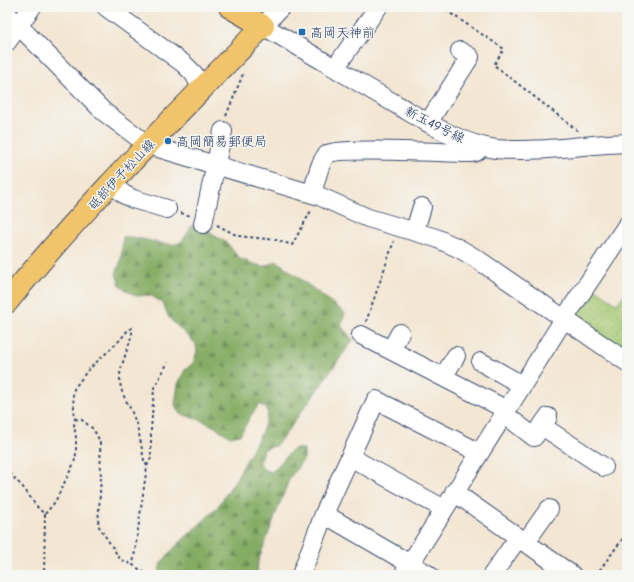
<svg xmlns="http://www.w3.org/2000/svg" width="634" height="582" viewBox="0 0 634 582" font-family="'Comic Neue','Klee One',sans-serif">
  <defs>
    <pattern id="grass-dots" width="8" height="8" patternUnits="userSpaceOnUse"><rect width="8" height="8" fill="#a5c871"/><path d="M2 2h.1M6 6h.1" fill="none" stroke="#8dac64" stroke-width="1.8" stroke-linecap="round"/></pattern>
    <pattern id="forest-firs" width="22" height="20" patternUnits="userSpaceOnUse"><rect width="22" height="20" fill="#84ac63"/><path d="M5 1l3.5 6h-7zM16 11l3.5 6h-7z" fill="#6b8c55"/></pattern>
  </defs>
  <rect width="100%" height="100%" fill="#f6f6f2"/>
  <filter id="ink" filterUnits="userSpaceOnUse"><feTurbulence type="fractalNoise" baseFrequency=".025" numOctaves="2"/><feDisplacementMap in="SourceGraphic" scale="8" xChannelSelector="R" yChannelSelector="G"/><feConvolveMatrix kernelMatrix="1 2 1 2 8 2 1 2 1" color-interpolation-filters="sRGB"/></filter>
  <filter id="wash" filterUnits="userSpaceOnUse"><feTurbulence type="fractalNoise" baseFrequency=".012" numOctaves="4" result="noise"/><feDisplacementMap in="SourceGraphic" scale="16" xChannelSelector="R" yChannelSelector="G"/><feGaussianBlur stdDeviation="0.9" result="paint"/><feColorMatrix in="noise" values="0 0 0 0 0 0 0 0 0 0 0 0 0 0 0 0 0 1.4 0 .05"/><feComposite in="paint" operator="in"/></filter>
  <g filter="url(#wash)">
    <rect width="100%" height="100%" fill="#f3e6d2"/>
    <path fill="url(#grass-dots)" stroke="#607c68" d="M 592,286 L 617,304 L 627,290 L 627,335 L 617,349 L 572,317 Z"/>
    <path fill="url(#forest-firs)" stroke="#506e60" d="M 192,225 L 207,231 L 227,243 L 240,259 L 263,267 L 277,261 L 345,313 L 341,326 L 353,340 L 284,436 L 275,446 L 264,449 L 259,462 L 264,470 L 272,472 L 293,449 L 304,449 L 304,459 L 290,477 L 258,561 L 257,575 L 158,575 L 161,563 L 174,548 L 217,508 L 236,479 L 262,432 L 268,414 L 266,408 L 259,404 L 250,417 L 240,435 L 230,437 L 217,428 L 201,420 L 181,414 L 175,405 L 178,384 L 185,370 L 193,363 L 197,352 L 196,344 L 169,318 L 163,303 L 150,295 L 136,296 L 121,287 L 116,274 L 121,260 L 123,237 C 139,235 172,251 182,241 C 186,237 189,230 192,225 Z"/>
  </g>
  <g filter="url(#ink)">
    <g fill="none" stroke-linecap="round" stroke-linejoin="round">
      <defs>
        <path id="minor" d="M 106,7 L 184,64 L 194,74 L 202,89
          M 281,7 L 263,26 C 309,52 354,80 399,106 C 430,124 461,144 496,149 C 540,153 584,144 627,143
          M 7,14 L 104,112 L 148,145 L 319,196 L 368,218 L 436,238 L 460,249 L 477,259 L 627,362
          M 7,42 L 32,7
          M 335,68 L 378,7
          M 428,123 L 470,57 L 460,51
          M 111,184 L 125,195 L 133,199 L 167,209
          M 312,194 C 315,184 320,159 328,154 C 339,147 450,153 470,153 C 476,153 479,151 481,146
          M 203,224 L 223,131
          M 415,230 L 422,207
          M 361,335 L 507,410
          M 391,350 L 400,333
          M 481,362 L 522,385
          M 443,377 L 456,356
          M 504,414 L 534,437 L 548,417
          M 542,426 L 604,467
          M 350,457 L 444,509
          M 454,492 L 572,575
          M 324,514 L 429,575
          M 525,543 L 549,509
          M 301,575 L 324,514 L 376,400 L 480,453
          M 403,575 L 564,319 L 627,225
          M 492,575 L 518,538"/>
        <path id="major" d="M 7,302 C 85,205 176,116 263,26 L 230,7"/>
      </defs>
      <use href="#minor" stroke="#3b4a6f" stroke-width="20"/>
      <use href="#major" stroke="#3b4a6f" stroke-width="24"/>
      <path stroke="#3b4a6f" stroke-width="2" stroke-dasharray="3 3" stroke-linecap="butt" d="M 441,7 L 504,49 L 494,65 L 578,131
        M 226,116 L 243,74 L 242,73
        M 181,213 L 191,216
        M 217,225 L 238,236 L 277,240 L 292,245 L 312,209
        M 366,322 L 394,241
        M 75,419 L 82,420 L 92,428 L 97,435 L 100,443 L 101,477 L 98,525 L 120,559 L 133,565
        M 147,466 L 151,458 L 151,430 L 154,388 L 168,362
        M 7,468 C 10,475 15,479 21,485 C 29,494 35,507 45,514 L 44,575
        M 45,514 L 55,502 L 74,463 L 76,454 L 76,437 L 74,425 L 75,419 L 73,396 L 74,389 L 87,371 L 120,340 L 128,330 L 132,328 C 134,336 121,362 120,375 C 119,393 127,400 133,415 C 139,429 141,445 144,460 L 147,466 L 133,565 L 148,575
        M 596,575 L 627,533"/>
      <use href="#minor" stroke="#fff" stroke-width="18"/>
      <use href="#major" stroke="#f1c36a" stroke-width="22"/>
    </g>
  </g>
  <g fill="#1f6fb2" stroke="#f6f6f2" stroke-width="1.5">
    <rect x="298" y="28" width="8" height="8" rx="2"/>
    <circle cx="168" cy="141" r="4"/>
  </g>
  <g text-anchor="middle" stroke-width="3" stroke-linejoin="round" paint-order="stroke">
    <g font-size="13" fill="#1b2f5e" stroke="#f6f6f2" text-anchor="start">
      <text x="310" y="37">高岡天神前</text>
      <text x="176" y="146">高岡簡易郵便局</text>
    </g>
    <g font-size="13" fill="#1b2f5e" stroke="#f6f6f2">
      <text transform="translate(435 124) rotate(27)" y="5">新玉49号線</text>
      <text transform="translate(121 174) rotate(-47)" y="5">砥部伊予松山線</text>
    </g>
  </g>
  <rect width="634" height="582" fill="none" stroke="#f6f6f2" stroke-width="24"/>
</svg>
